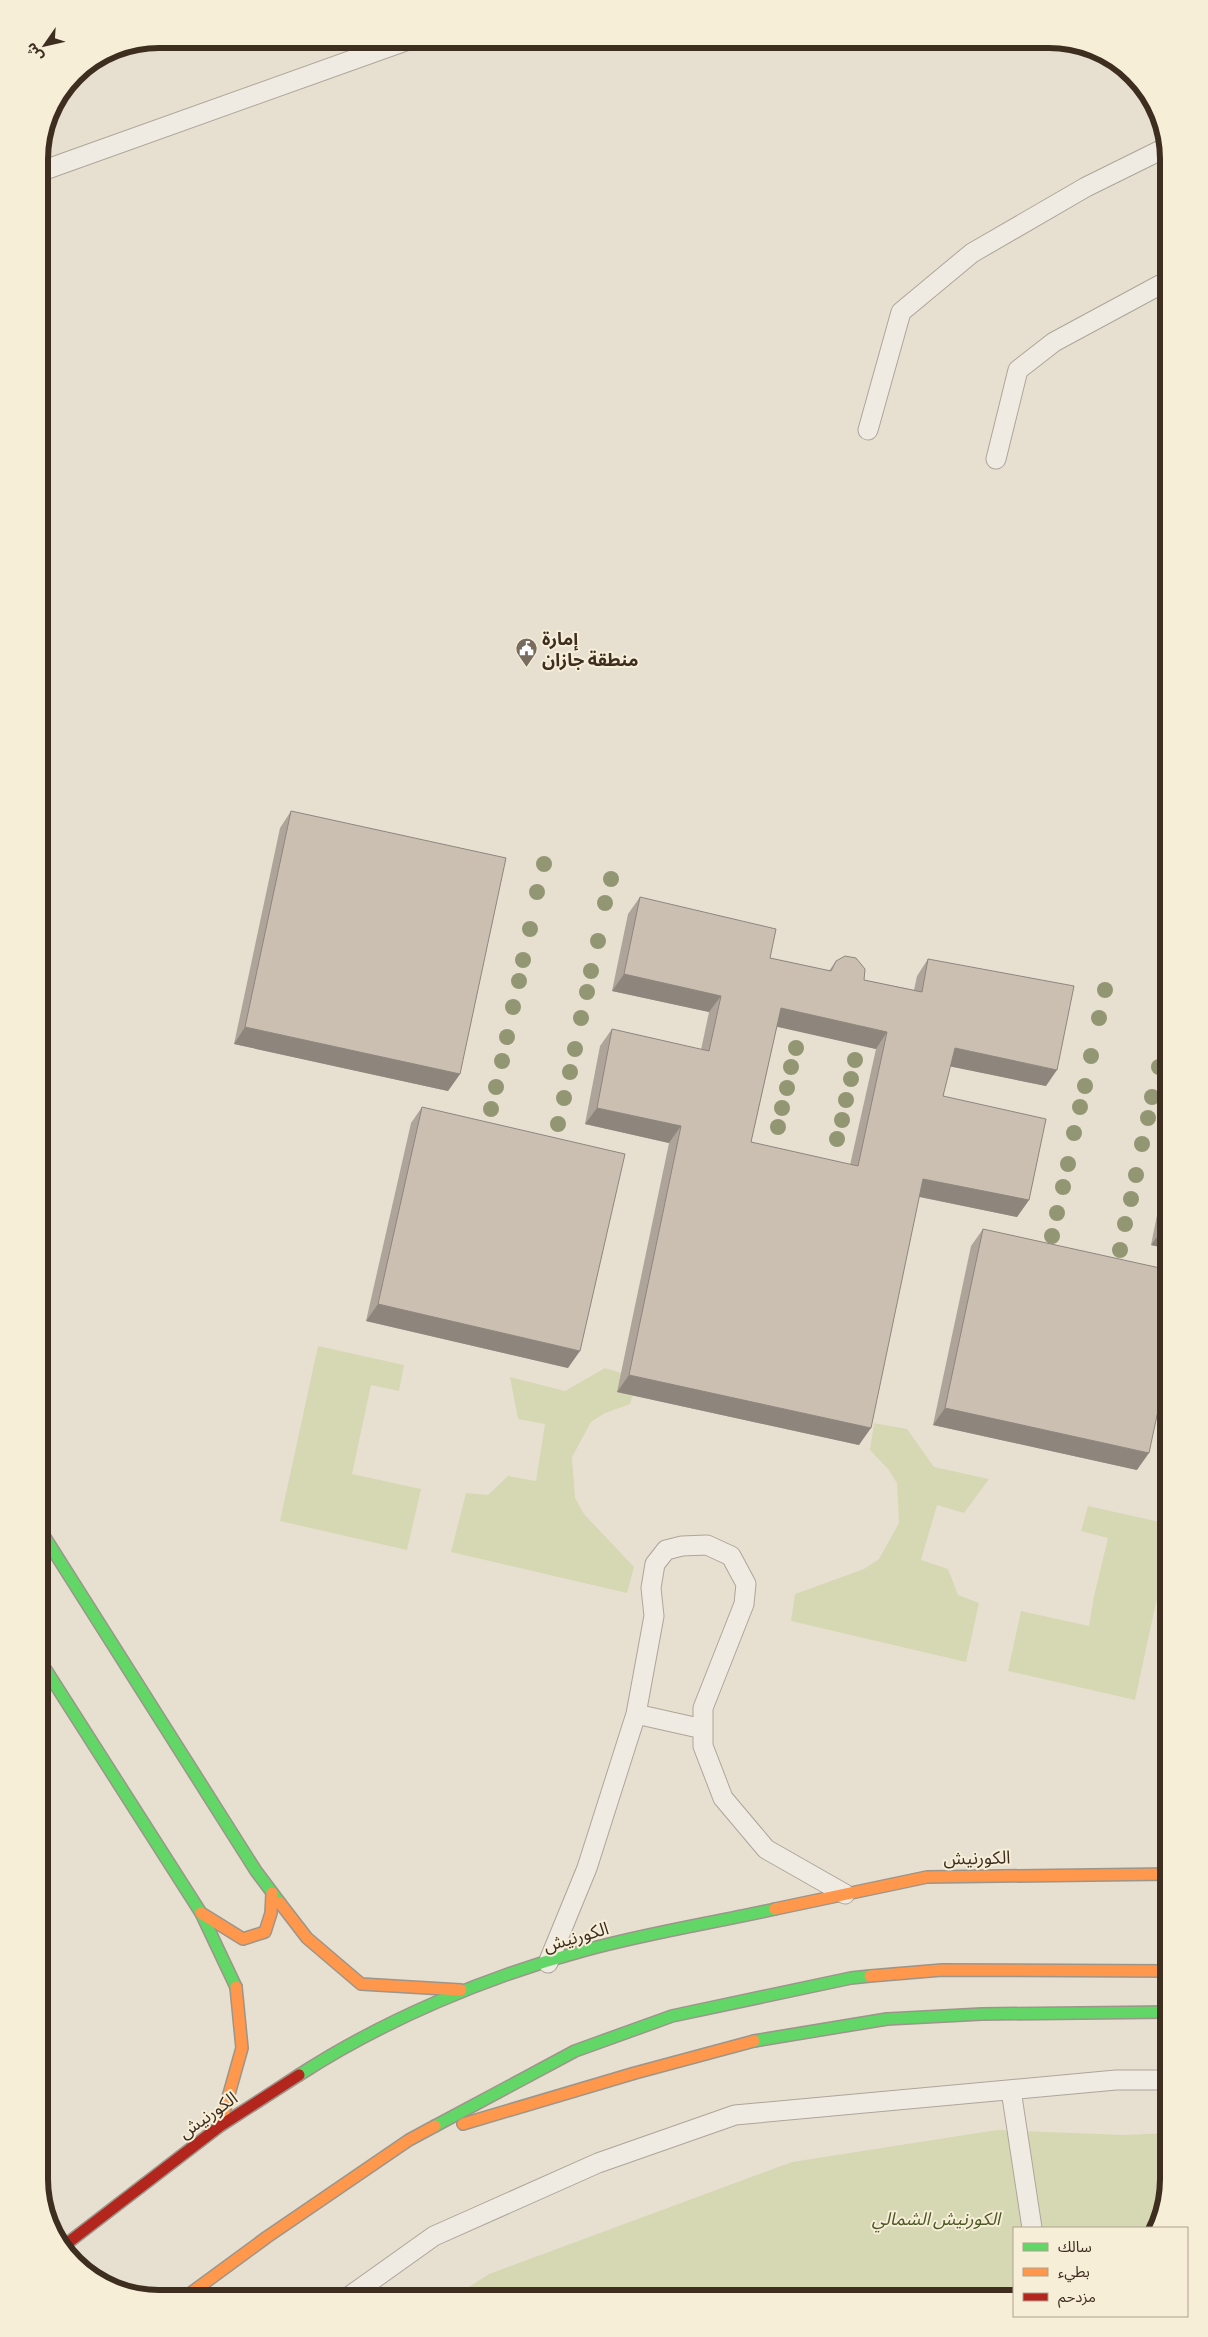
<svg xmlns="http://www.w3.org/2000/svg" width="1208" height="2337" viewBox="0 0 1208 2337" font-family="Literata,'Noto Sans Arabic',serif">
  <rect width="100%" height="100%" fill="#e7e0d1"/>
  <path fill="#d6d7b3" d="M 318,1346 L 404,1365 L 399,1391 L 371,1385 L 352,1474 L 421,1489 L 407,1550 L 280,1521 Z
    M 605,1368 L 638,1378 L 630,1404 L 605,1413 L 591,1422 L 572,1457 L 575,1498 L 584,1514 L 634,1567 L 627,1593 L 451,1552 L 466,1493 L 488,1495 L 508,1476 L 536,1481 L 545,1424 L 518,1419 L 510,1377 L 565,1391 Z
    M 874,1423 L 907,1429 L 934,1467 L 989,1479 L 964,1513 L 937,1505 L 921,1560 L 948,1569 L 958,1595 L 979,1603 L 966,1662 L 791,1621 L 795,1594 L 864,1569 L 879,1559 L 899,1523 L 897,1483 L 888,1469 L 870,1450 Z
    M 1088,1506 L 1169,1524 L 1169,1542 L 1135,1700 L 1008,1671 L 1021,1611 L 1089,1626 L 1094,1596 L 1108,1538 L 1081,1531 Z
    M 997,2130 L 1124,2135 L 1169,2133 L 1169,2178 L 1154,2228 L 1014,2228 L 1014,2298 L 452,2298 L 489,2274 L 792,2162 Z"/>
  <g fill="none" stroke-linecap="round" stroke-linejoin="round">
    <defs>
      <path id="lane" d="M 39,172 L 411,39
        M 868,430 L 901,312 L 972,253 L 1086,187 L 1167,147
        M 996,459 L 1018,370 L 1054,342 L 1169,280
        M 636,1714 L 703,1729
        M 548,1963 L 587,1868 L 636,1714 L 654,1616 L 651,1588 L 655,1564 L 666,1550 L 682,1546 L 707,1545 L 731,1556 L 746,1584 L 744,1604 L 703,1708 L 703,1746 L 723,1798 L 766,1849 L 845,1894
        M 1011,2090 L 1032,2228
        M 347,2298 L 434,2236 L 598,2163 L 735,2115 L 1116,2080 L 1169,2080"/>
      <path id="fast" d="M 39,1528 L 256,1871 L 280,1903
        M 39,1659 L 201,1913 L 236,1987
        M 754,2041 L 887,2019 L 982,2014 L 1169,2012
        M 299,2075 C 384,2020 488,1976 586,1950 C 648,1933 712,1923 775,1909
        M 435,2126 L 575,2051 L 672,2016 L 851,1978 L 870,1976"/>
      <path id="slow" d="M 280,1903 L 307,1938 L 361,1984 L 461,1990
        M 775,1909 L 927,1877 L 1169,1874
        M 201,1913 L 243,1939 L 265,1932 L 271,1913 L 272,1893
        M 870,1976 L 942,1970 L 1169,1971
        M 463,2124 L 635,2073 L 754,2041
        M 220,2126 L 242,2048 L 236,1987
        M 184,2298 L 267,2237 L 409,2140 L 435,2126"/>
      <path id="jam" d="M 65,2245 L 220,2126 L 299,2075"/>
    </defs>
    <use href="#lane" stroke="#ada599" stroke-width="21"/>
    <use href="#fast" stroke="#9c958a" stroke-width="14"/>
    <use href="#slow" stroke="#9c958a" stroke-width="14"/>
    <use href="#jam" stroke="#9c958a" stroke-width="14"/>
    <use href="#lane" stroke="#efebe3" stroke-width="19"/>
    <use href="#fast" stroke="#63d668" stroke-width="11"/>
    <use href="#slow" stroke="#ff974d" stroke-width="11"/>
    <use href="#jam" stroke="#b3261e" stroke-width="11"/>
  </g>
  <g fill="#929673">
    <circle cx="544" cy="864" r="8"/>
    <circle cx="611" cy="879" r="8"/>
    <circle cx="537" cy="892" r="8"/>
    <circle cx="605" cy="903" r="8"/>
    <circle cx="530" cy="929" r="8"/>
    <circle cx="598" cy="941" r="8"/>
    <circle cx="523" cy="960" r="8"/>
    <circle cx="591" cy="971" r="8"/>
    <circle cx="519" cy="981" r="8"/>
    <circle cx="1105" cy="990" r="8"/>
    <circle cx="587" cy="992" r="8"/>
    <circle cx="513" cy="1007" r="8"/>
    <circle cx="581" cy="1018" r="8"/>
    <circle cx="1099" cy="1018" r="8"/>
    <circle cx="507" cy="1037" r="8"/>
    <circle cx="796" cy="1048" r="8"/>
    <circle cx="575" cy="1049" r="8"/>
    <circle cx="1091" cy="1056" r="8"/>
    <circle cx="855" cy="1060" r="8"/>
    <circle cx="502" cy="1061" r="8"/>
    <circle cx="791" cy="1067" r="8"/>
    <circle cx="1159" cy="1067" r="8"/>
    <circle cx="570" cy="1072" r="8"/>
    <circle cx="851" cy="1079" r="8"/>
    <circle cx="1085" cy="1086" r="8"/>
    <circle cx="496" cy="1087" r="8"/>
    <circle cx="787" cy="1088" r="8"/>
    <circle cx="1152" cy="1097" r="8"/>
    <circle cx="564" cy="1098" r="8"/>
    <circle cx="846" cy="1100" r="8"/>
    <circle cx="1080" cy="1107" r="8"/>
    <circle cx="782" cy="1108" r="8"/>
    <circle cx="491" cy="1109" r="8"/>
    <circle cx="1148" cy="1118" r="8"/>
    <circle cx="842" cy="1120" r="8"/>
    <circle cx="558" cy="1124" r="8"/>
    <circle cx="778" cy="1127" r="8"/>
    <circle cx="1074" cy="1133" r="8"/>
    <circle cx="837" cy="1139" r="8"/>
    <circle cx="1142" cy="1144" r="8"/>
    <circle cx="1068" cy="1164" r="8"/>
    <circle cx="1136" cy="1175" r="8"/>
    <circle cx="1063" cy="1187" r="8"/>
    <circle cx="1131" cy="1199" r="8"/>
    <circle cx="1057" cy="1213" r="8"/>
    <circle cx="1125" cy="1224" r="8"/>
    <circle cx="1052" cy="1236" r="8"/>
    <circle cx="1120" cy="1250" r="8"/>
  </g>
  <path fill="#afa499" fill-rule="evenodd" d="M 291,811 L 460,1074 L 448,1091 L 234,1044 L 280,828 Z
    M 640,897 L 770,958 L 829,971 L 836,961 L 864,980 L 914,990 L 917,976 L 928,959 L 1046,1086 L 950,1066 L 943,1096 L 1029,1200 L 1017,1217 L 919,1197 L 859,1445 L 617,1392 L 669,1143 L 585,1124 L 600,1046 L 612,1029 L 701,1050 L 709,1012 L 612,991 L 628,914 ZM 777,1026 L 876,1049 L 850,1165 L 751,1142 Z
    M 1169,1072 L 1169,1095 L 1160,1089 Z
    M 422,1107 L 568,1368 L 366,1321 L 411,1123 Z
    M 1169,1166 L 1169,1249 L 1151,1245 L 1166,1170 Z
    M 983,1229 L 1137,1470 L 933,1425 L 971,1246 Z"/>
  <path fill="#8e867d" d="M 624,974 L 721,996 L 709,1012 L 612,991 Z
    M 781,1008 L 887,1032 L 876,1049 L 769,1025 Z
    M 245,1027 L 460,1074 L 448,1091 L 234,1044 Z
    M 955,1048 L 1057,1070 L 1046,1086 L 943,1065 Z
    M 597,1108 L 681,1126 L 669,1143 L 585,1124 Z
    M 923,1179 L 1029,1200 L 1017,1217 L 911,1195 Z
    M 1163,1229 L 1169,1230 L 1169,1249 L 1151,1245 Z
    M 378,1304 L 580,1351 L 568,1368 L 366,1321 Z
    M 629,1375 L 871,1428 L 859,1445 L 617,1392 Z
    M 945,1408 L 1149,1453 L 1137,1470 L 933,1425 Z"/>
  <path fill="#cbbfb2" stroke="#8e867d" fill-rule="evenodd" d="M 291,811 L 506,858 L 460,1074 L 245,1027 Z
    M 640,897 L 776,929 L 770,958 L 831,971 L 836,961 L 845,956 L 856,958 L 865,969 L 864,980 L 922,992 L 928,959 L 1074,986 L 1057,1070 L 955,1048 L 943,1096 L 1046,1119 L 1029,1200 L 923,1179 L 871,1428 L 629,1375 L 681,1126 L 597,1108 L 612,1029 L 709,1051 L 721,996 L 624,974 ZM 781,1008 L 887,1032 L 858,1166 L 751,1142 Z
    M 422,1107 L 625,1154 L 580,1351 L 378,1304 Z
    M 1169,1198 L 1169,1230 L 1163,1229 Z
    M 983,1229 L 1169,1270 L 1169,1359 L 1149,1453 L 945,1408 Z"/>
  <defs>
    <symbol id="civic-pin" viewBox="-11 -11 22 30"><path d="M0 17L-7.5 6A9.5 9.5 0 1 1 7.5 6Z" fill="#786c5e" stroke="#f7eed8"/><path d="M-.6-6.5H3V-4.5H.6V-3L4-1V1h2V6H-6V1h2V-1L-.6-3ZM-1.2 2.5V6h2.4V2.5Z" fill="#fff"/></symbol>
  </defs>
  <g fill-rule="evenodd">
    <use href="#civic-pin" x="514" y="636" width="25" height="34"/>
  </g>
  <g text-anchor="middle" stroke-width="4" stroke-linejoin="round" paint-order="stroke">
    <g font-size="18" font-weight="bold" fill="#3d2e20" stroke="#f7eed8" text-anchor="start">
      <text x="542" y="645">إمارة<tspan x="542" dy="21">منطقة جازان</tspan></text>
    </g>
    <g font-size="18" fill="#3d2e20" stroke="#f7eed8">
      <text transform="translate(977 1858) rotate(-1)" y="6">الكورنيش</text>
      <text transform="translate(576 1937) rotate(-16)" y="6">الكورنيش</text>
      <text transform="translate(208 2115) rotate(-35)" y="6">الكورنيش</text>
    </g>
    <g font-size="18" font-style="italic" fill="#4d5a26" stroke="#f7eed8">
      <text x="936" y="2225">الكورنيش الشمالي</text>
    </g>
  </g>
  <path d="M0 0H1208V2337H0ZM159 48H1049A111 111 0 0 1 1160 159V2179A111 111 0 0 1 1049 2290H159A111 111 0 0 1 48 2179V159A111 111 0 0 1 159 48Z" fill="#f7eed8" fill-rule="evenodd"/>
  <path fill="none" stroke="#3d2e20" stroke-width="6" d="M159 48H1049A111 111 0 0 1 1160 159V2179A111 111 0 0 1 1049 2290H159A111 111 0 0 1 48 2179V159A111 111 0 0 1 159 48Z"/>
  <rect x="1013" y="2227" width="175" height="90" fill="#f7eed8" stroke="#ada18e"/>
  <rect x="1023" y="2243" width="25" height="8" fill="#63d668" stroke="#ada18e"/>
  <text x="1058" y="2252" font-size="15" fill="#3d2e20">سالك</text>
  <rect x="1023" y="2268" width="25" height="8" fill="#ff974d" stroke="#ada18e"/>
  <text x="1058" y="2277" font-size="15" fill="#3d2e20">بطيء</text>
  <rect x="1023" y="2293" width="25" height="8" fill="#b3261e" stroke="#ada18e"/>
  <text x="1058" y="2302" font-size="15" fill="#3d2e20">مزدحم</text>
  <g transform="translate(45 45) rotate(236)" stroke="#f7eed8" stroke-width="4" paint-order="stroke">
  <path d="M0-4L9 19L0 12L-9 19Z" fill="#3d2e20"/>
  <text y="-8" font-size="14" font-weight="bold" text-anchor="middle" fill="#3d2e20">ش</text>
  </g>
</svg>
